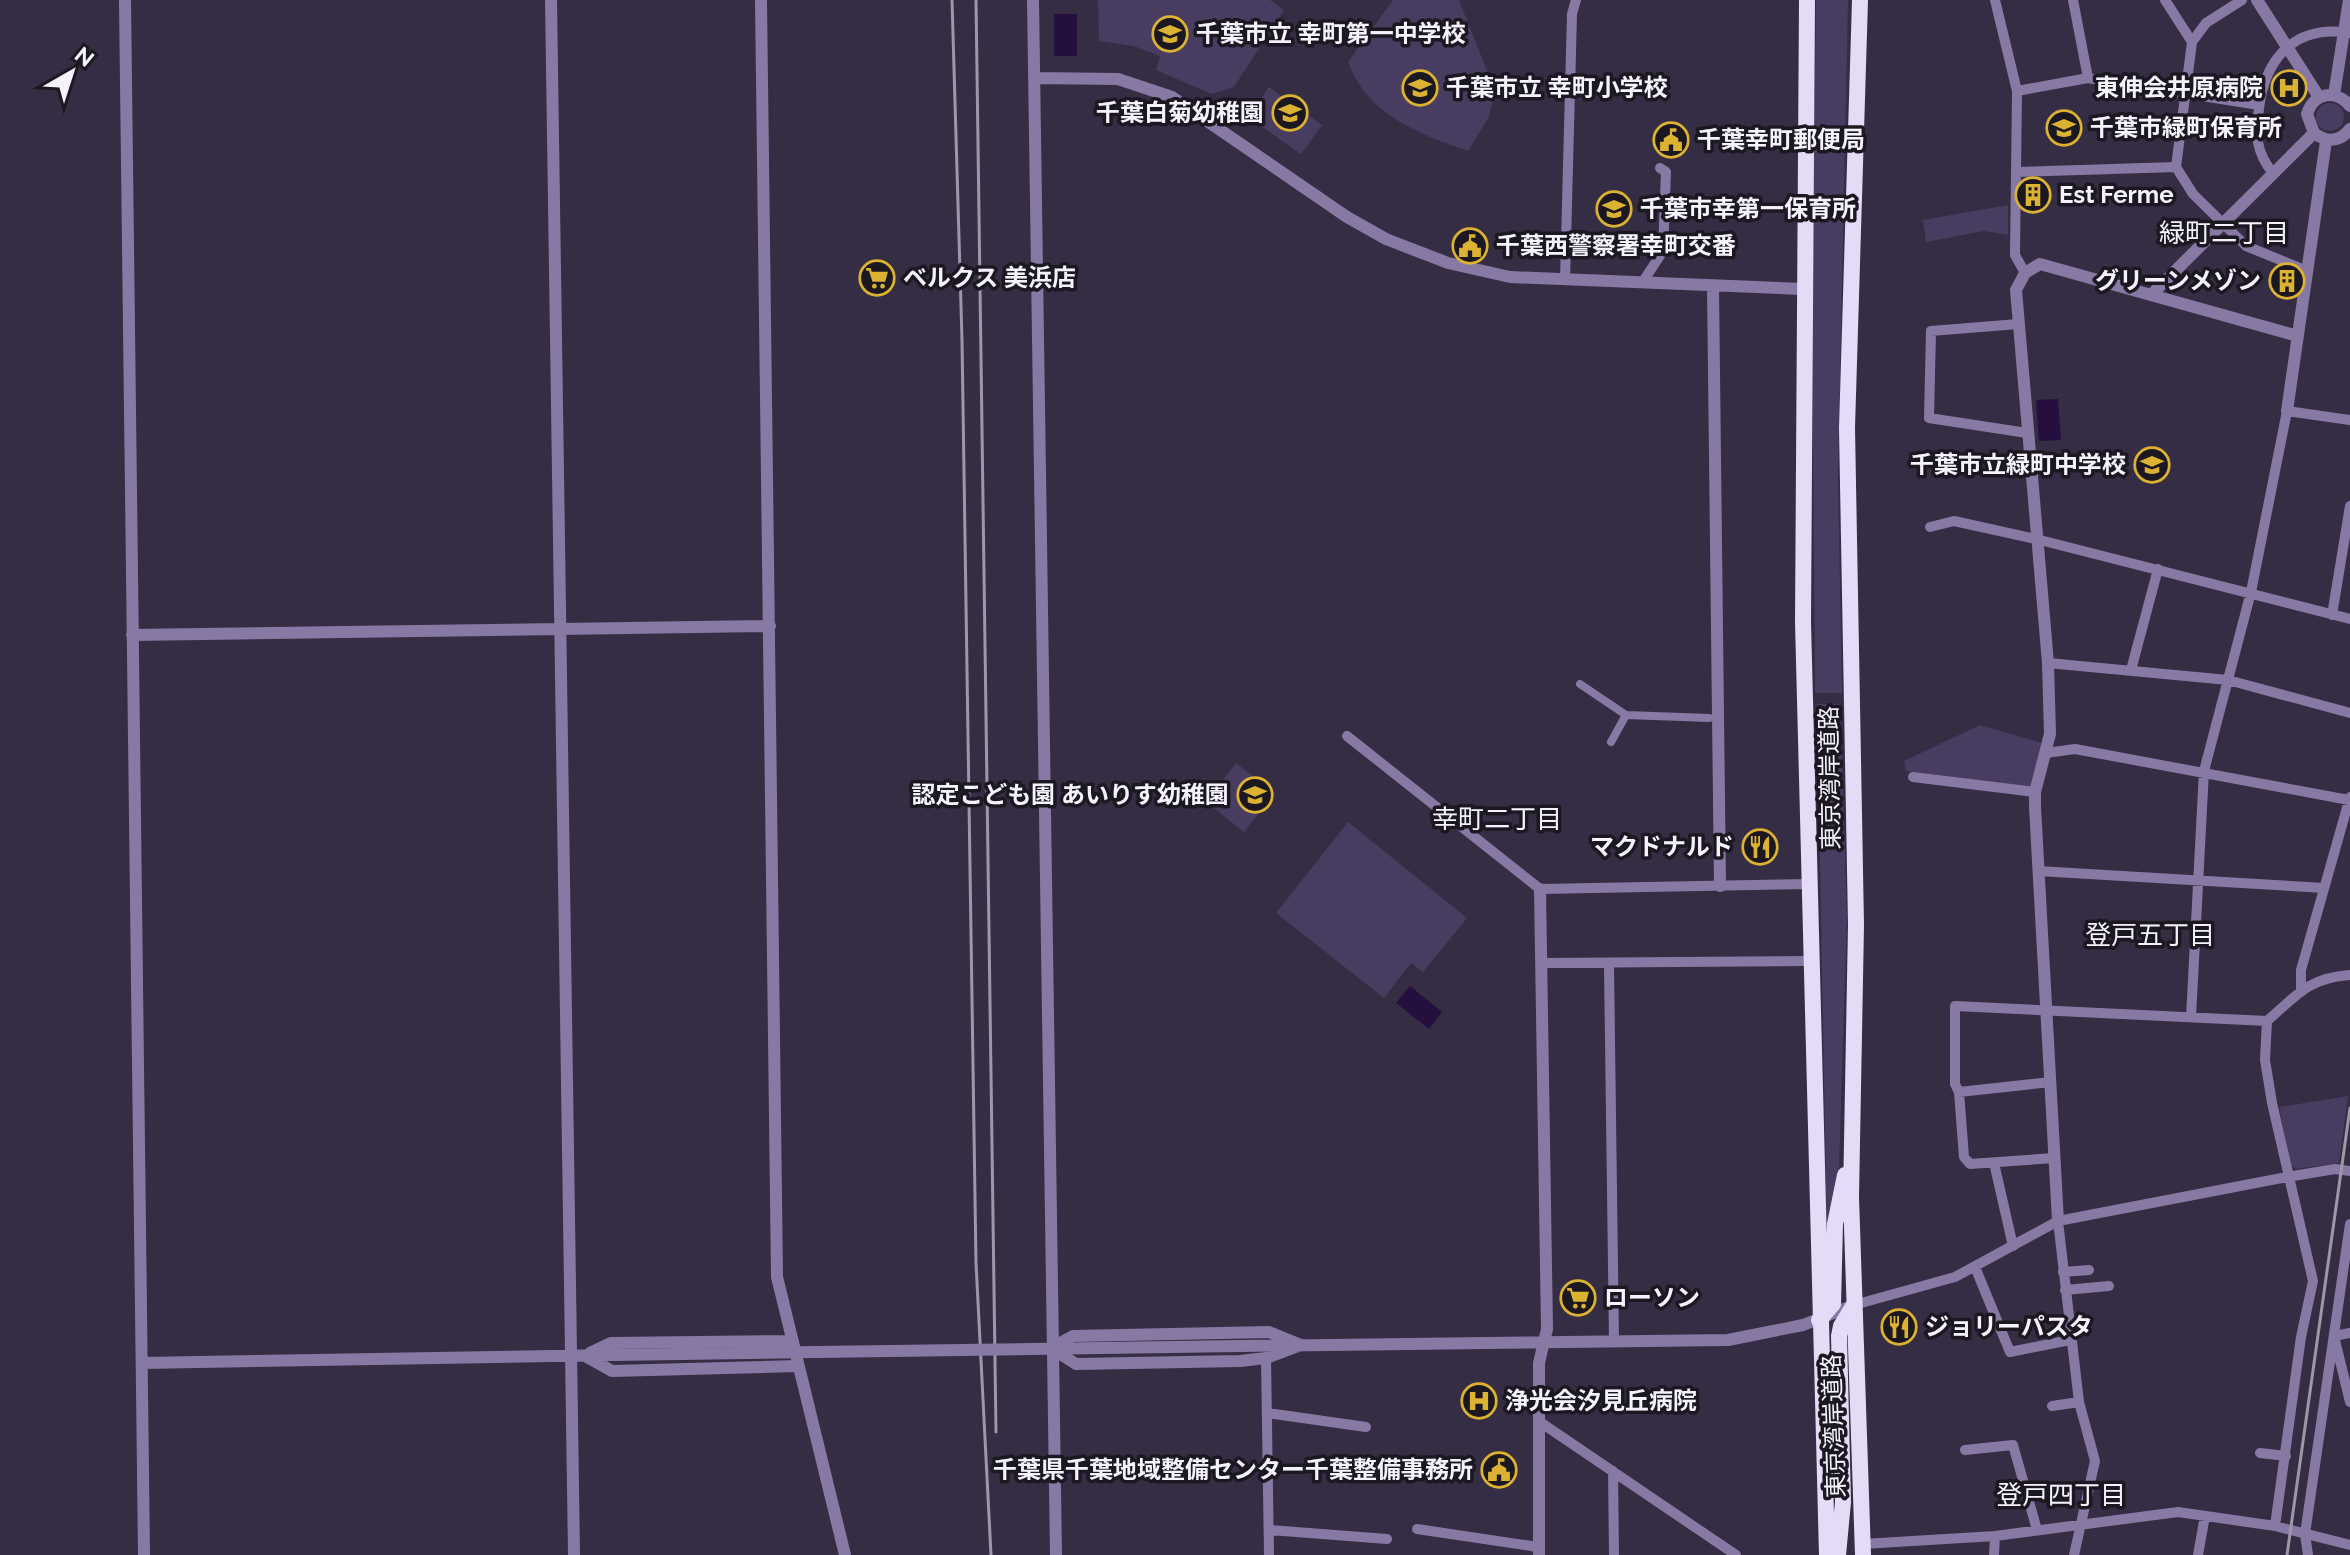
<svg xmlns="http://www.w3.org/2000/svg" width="2350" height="1555" viewBox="0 0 2350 1555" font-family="Raleway,'Noto Sans JP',sans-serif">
  <rect width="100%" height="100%" fill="#352d43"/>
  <path fill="#483c60" d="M 1098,0 L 1270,0 L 1284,10 L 1234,87 L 1212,94 L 1156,70 L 1160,56 L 1134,46 L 1099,41 Z
    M 1393,0 L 1459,0 L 1495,91 L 1489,117 L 1468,151 C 1419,134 1367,115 1348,62 Z
    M 1816,0 L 1848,0 L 1838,477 L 1842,693 L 1815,693 L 1812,310 Z
    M 1269,87 L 1322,125 L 1301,154 L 1248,117 Z
    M2316 117a14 14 0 1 1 28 0a14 14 0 1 1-28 0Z
    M 2008,205 L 2008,235 L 1984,231 L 1926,242 L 1923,220 Z
    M 1817,704 L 1840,704 L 1847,918 L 1839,1167 L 1828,1290 Z
    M 1980,725 L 2042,743 L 2032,785 L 2028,787 L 1906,771 L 1904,761 Z
    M 1236,763 L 1275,793 L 1244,832 L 1206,802 Z
    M 1348,822 L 1467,918 L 1423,972 L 1411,963 L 1384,998 L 1276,913 Z
    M 2348,1096 L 2339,1163 L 2296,1169 L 2291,1165 L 2279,1107 Z"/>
  <path fill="#240f3f" d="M 1054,14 L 1077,14 L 1077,56 L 1054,56 Z
    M 2058,399 L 2061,440 L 2039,441 L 2036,400 Z
    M 1410,986 L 1442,1012 L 1429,1029 L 1396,1003 Z"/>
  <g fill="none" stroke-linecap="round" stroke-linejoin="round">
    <path stroke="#8779a4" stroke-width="8" d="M 1580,684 L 1626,715 L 1709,718
      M 1611,742 L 1626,715"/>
    <path stroke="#8779a4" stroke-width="10" d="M 1995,0 L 2017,91 L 2015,255 L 2025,273
      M 2073,0 L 2088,78
      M 2165,0 L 2192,42
      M 2242,0 L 2206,23 L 2192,42 L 2176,167 L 2193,194 L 2246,246 L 2307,271
      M 2017,91 L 2088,78 L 2259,105
      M 2017,172 L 2176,167
      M 2273,173 C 2256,153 2255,134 2259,109 C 2265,58 2295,24 2350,33
      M 1565,280 L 1572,14 L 1576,0
      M 1642,283 L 1663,251 L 1666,172 L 1660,168
      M 2018,324 L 1931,331 L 1929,418 L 2027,433
      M 1930,527 L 1954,521 L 2036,539 L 2350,619
      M 2332,615 L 2350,506
      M 2048,663 L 2228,680 L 2350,713
      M 2131,670 L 2158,569
      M 1347,736 L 1540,889 L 1810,884
      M 2046,753 L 2075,749 L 2349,800
      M 1913,777 L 2035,792
      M 2038,871 L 2324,888
      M 1541,963 L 1810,961
      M 1609,965 L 1614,1342
      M 2301,988 L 2301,970 L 2350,797
      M 2191,1017 L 2204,771 L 2251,592 L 2287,411 L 2350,420
      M 2267,1021 L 2265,1060 L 2272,1103 L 2313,1281 L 2301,1337 L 2275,1526
      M 2051,1082 L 1959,1092 L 1955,1084 L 1955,1006 L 2267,1021 C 2296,996 2308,978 2349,975
      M 1959,1092 L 1964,1157 L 1970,1164 L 2054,1158
      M 1994,1163 L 2013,1246
      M 2058,1221 L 2079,1402 L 2095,1461 L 2074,1555
      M 1975,1267 L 2010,1352 L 2070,1340
      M 2063,1272 L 2089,1270
      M 2065,1290 L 2109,1286
      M 1854,1305 L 1955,1277 L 2058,1221 L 2287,1177 L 2335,1169 L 2350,1171
      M 2350,1333 L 2334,1336 L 2350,1402
      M 1266,1358 L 1269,1555
      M 2052,1406 L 2079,1402
      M 1267,1413 L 1366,1427
      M 1540,1422 L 1736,1555
      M 1965,1450 L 2013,1445 L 2037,1530
      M 2260,1453 L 2286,1456
      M 1613,1471 L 1614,1555
      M 1417,1529 L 1538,1547
      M 1269,1530 L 1387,1539
      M 1863,1544 L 1995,1536 L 2178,1512 L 2275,1526 L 2350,1545
      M 1994,1555 L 1995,1536
      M 2198,1555 L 2205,1516
      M 2308,1555 L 2305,1534 L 2350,1224"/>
    <path stroke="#8779a4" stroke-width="12" d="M 125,0 L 144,1555
      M 551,0 L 574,1555
      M 761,0 L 777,1277 L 845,1555
      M 1033,0 L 1056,1555
      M 2257,0 L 2319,97
      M 1034,78 L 1118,79 L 1172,97 L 1347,217 L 1386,239 L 1448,263 L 1510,277 L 1803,289
      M 2334,95 L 2349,0
      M 2350,106 C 2336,89 2314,92 2307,114 L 2314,133 C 2327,143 2340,142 2350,129
      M 1713,286 L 1720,886
      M 2151,295 L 2314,133
      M 2287,411 L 2326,141
      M 132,635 L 770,626
      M 2058,1221 L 2035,807 L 2035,792 L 2050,734 L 2048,663 L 2016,290 L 2025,273 L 2040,264 L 2298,336
      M 1269,1332 L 1301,1345 L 1266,1358 L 1240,1361 L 1076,1364 L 1051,1348 L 1073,1336 Z
      M 1240,1346 L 1728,1340 L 1803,1325 L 1854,1305
      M 590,1353 L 611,1343 L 793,1341
      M 587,1357 L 612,1371 L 798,1366
      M 142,1363 L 613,1355
      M 1539,1555 L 1539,1363 L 1547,1329 L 1540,889"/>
    <path stroke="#e4dbf6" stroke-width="16" d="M 1807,0 L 1803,622 L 1827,1555
      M 1860,0 L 1847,428 L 1856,925 L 1851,1197 L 1863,1555
      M 1819,1320 L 1833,1304 L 1835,1224 L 1845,1175
      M 1838,1555 L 1843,1502 L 1839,1336 L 1841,1326 L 1854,1305"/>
    <path stroke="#9d97a7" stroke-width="3" d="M 952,0 L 962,340 L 976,1263 L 991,1555
      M 976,0 L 996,1432
      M 2287,1555 L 2350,1108"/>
    <path stroke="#8779a4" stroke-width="12" d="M 613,1355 L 1240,1346"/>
  </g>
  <defs>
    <symbol id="school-ring" viewBox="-11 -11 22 22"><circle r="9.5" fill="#1b1822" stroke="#dcb233" stroke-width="1.5"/><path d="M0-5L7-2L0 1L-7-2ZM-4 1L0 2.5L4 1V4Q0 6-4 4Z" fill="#dcb233"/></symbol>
    <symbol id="hospital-ring" viewBox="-11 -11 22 22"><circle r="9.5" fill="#1b1822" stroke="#dcb233" stroke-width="1.5"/><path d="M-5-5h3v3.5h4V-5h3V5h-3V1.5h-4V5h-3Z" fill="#dcb233"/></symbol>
    <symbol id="civic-ring" viewBox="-11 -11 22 22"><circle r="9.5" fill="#1b1822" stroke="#dcb233" stroke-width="1.5"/><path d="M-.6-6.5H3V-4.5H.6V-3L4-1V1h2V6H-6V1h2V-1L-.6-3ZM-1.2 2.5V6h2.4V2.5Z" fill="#dcb233"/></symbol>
    <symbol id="building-ring" viewBox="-11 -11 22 22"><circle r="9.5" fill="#1b1822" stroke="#dcb233" stroke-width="1.5"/><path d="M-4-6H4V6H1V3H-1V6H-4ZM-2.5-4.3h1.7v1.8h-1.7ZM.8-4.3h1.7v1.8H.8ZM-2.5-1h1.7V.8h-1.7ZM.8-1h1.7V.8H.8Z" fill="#dcb233"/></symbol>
    <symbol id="supermarket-ring" viewBox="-11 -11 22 22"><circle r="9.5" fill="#1b1822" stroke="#dcb233" stroke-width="1.5"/><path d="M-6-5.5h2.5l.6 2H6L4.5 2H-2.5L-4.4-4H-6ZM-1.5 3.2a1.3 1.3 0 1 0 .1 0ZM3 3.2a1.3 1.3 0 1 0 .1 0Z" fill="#dcb233"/></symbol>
    <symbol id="restaurant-ring" viewBox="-11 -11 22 22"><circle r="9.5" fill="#1b1822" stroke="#dcb233" stroke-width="1.5"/><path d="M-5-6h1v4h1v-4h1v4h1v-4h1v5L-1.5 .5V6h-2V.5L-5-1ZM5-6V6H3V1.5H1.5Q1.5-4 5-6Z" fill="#dcb233"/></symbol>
  </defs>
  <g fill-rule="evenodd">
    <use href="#school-ring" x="1150" y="14" width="40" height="40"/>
    <use href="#school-ring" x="1400" y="68" width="40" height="40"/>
    <use href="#hospital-ring" x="2269" y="68" width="40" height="40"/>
    <use href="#school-ring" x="1270" y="93" width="40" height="40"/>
    <use href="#school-ring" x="2044" y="108" width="40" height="40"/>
    <use href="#civic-ring" x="1651" y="120" width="40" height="40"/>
    <use href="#building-ring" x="2013" y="175" width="40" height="40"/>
    <use href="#school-ring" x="1594" y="189" width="40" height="40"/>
    <use href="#civic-ring" x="1450" y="226" width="40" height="40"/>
    <use href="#supermarket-ring" x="857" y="258" width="40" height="40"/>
    <use href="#building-ring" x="2267" y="261" width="40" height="40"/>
    <use href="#school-ring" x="2132" y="445" width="40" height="40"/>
    <use href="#school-ring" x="1235" y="775" width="40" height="40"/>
    <use href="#restaurant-ring" x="1740" y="827" width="40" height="40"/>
    <use href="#supermarket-ring" x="1558" y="1278" width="40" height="40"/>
    <use href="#restaurant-ring" x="1879" y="1307" width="40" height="40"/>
    <use href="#hospital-ring" x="1459" y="1381" width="40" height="40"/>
    <use href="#civic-ring" x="1479" y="1450" width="40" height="40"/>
  </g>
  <g text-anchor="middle" stroke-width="7" stroke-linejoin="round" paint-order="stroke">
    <g font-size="24" font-weight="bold" fill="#f5f2fd" stroke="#1b1822" text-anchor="start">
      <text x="1196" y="42">千葉市立 幸町第一中学校</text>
      <text x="1446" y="96">千葉市立 幸町小学校</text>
      <text x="2263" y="96" text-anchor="end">東伸会井原病院</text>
      <text x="1264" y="121" text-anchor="end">千葉白菊幼稚園</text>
      <text x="2090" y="136">千葉市緑町保育所</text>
      <text x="1697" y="148">千葉幸町郵便局</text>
      <text x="2059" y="203">Est Ferme</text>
      <text x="1640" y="217">千葉市幸第一保育所</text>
      <text x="1496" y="254">千葉西警察署幸町交番</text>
      <text x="903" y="286">ベルクス 美浜店</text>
      <text x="2261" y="289" text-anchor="end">グリーンメゾン</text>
      <text x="2126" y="473" text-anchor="end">千葉市立緑町中学校</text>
      <text x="1229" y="803" text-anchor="end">認定こども園 あいりす幼稚園</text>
      <text x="1734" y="855" text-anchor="end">マクドナルド</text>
      <text x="1604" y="1306">ローソン</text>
      <text x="1925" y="1335">ジョリーパスタ</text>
      <text x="1505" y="1409">浄光会汐見丘病院</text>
      <text x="1473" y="1478" text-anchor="end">千葉県千葉地域整備センター千葉整備事務所</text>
    </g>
    <g font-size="24" fill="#f5f2fd" stroke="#1b1822">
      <text transform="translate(1830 778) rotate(-91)" y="8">東京湾岸道路</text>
      <text transform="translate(1834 1426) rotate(-92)" y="8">東京湾岸道路</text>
    </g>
    <g font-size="26" fill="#f5f2fd" stroke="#1b1822">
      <text x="2224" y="242">緑町二丁目</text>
      <text x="1497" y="828">幸町二丁目</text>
      <text x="2150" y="944">登戸五丁目</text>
      <text x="2061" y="1504">登戸四丁目</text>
    </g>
  </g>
  <g transform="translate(72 72) rotate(39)" stroke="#1b1822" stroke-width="6" paint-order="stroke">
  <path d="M0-6L14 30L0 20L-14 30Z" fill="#f5f2fd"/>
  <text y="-12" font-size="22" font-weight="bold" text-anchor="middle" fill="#f5f2fd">N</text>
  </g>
</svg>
